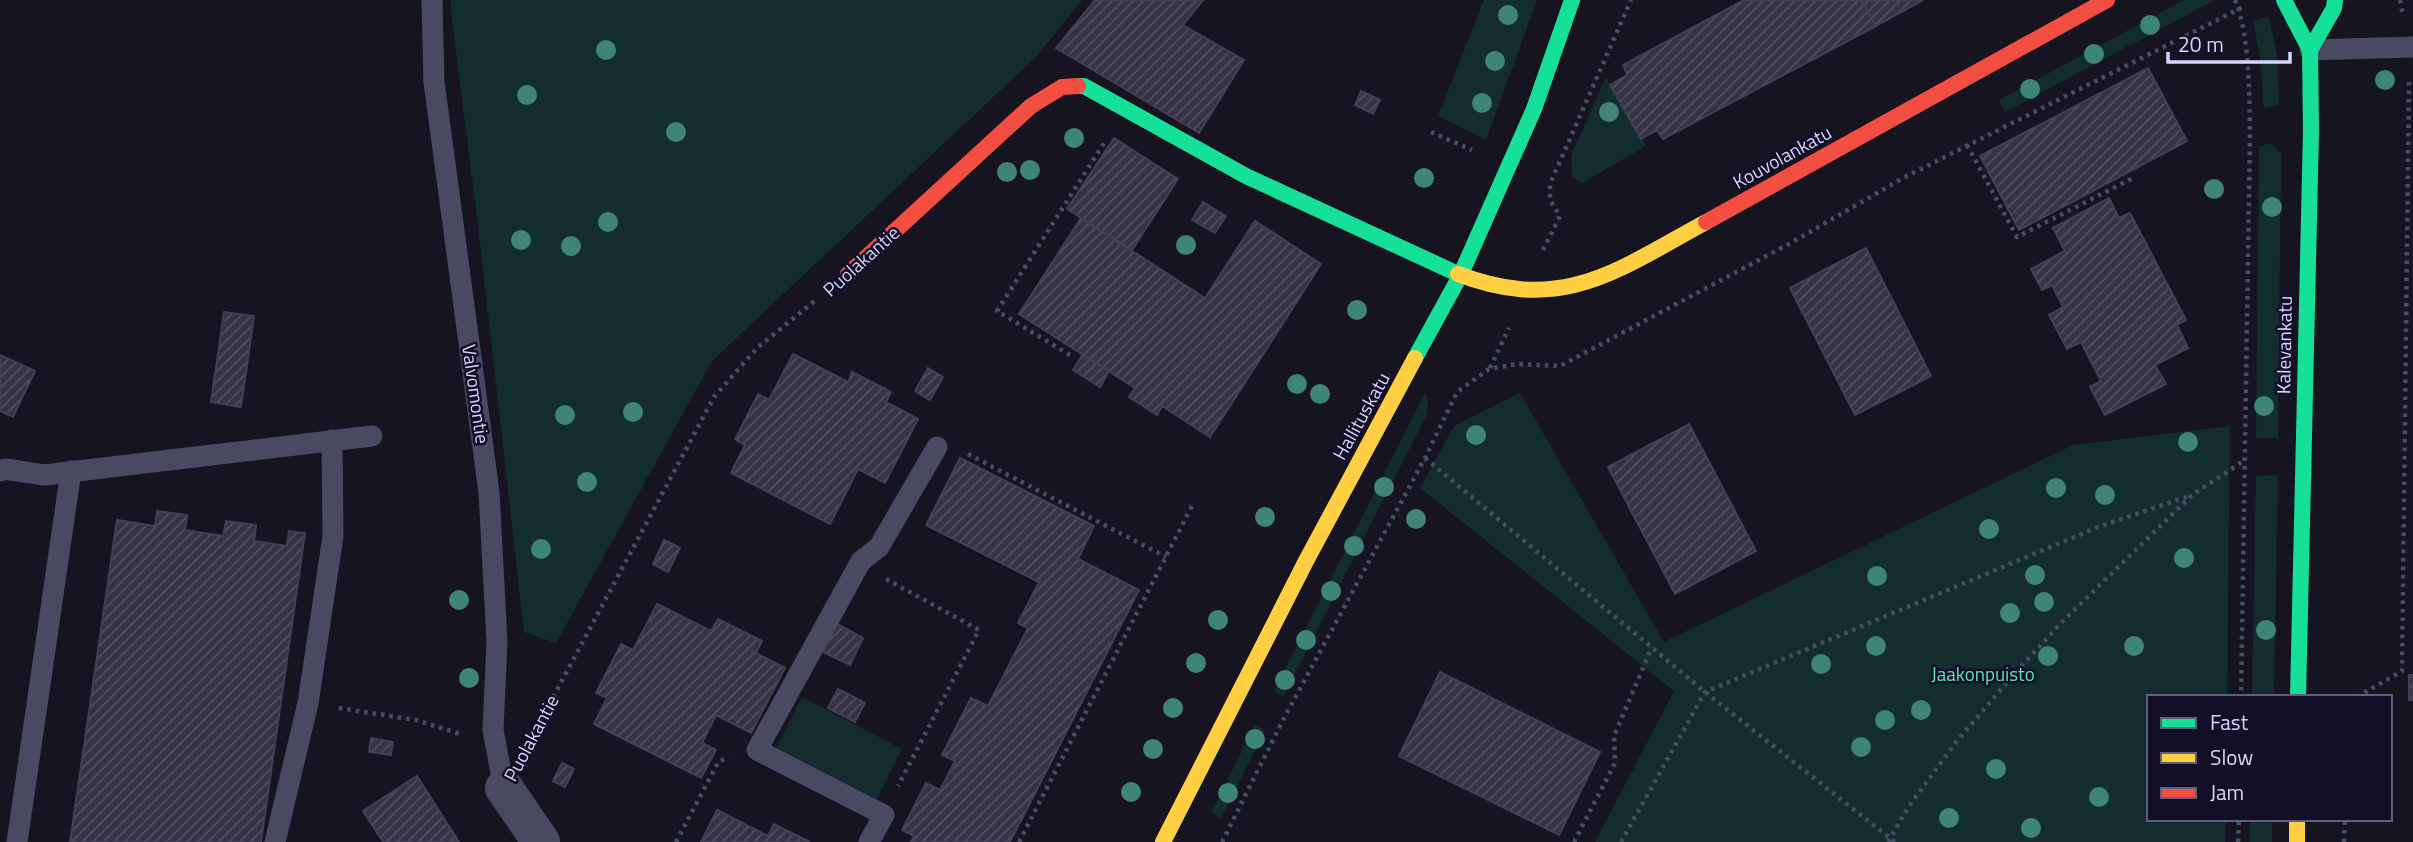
<svg xmlns="http://www.w3.org/2000/svg" width="2413" height="842" viewBox="0 0 2413 842" font-family="'Titillium Web',sans-serif">
  <defs>
    <pattern id="building-hatch" width="6" height="6" patternUnits="userSpaceOnUse" patternTransform="scale(1.75)"><rect width="6" height="6" fill="#343243"/><path d="M-1 1l2-2M0 6l6-6M5 7l2-2" fill="none" stroke="#514f5f"/></pattern>
  </defs>
  <rect width="100%" height="100%" fill="#161421"/>
  <path fill="#132c2d" d="M 451,0 L 1082,0 L 1036,57 L 712,361 L 556,643 L 524,632 L 478,225 L 451,13 Z
    M 1484,0 L 1537,0 L 1486,140 L 1438,116 Z
    M 2184,0 L 2215,0 L 2005,112 L 1999,100 Z
    M 2269,16 L 2277,55 L 2279,105 L 2264,108 L 2260,57 L 2253,21 Z
    M 1606,77 L 1646,146 L 1582,183 L 1572,177 L 1571,156 Z
    M 2271,143 L 2281,154 L 2278,438 L 2256,438 L 2259,146 Z
    M 1425,393 L 1428,398 L 1427,414 L 1283,697 L 1274,691 Z
    M 1520,393 L 1664,642 L 2073,445 L 2230,426 L 2227,697 L 2149,697 L 2149,819 L 2226,819 L 2225,842 L 1595,842 L 1674,691 L 1420,488 L 1454,426 Z
    M 2278,475 L 2274,697 L 2252,697 L 2256,476 Z
    M 802,697 L 902,749 L 877,799 L 776,748 Z
    M 1255,725 L 1265,730 L 1221,818 L 1211,813 Z
    M 2250,819 L 2272,819 L 2272,842 L 2250,842 Z"/>
  <path fill="url(#building-hatch)" stroke="#433f54" stroke-width="2" d="M 1095,0 L 1203,0 L 1183,25 L 1244,60 L 1199,133 L 1056,48 Z
    M 1744,0 L 1861,0 L 1876,26 L 1663,139 L 1657,130 L 1641,139 L 1610,85 L 1627,75 L 1623,65 Z
    M 1861,0 L 1923,0 L 1876,26 Z
    M 2148,68 L 2187,141 L 2019,230 L 1980,156 Z
    M 1361,91 L 1380,100 L 1373,114 L 1355,105 Z
    M 1114,138 L 1178,179 L 1132,250 L 1067,209 Z
    M 2109,198 L 2119,218 L 2130,213 L 2186,320 L 2177,325 L 2188,348 L 2155,365 L 2166,384 L 2105,415 L 2090,387 L 2101,381 L 2081,342 L 2067,349 L 2049,315 L 2063,307 L 2052,285 L 2042,290 L 2031,269 L 2065,251 L 2053,228 Z
    M 1203,202 L 1226,216 L 1215,233 L 1192,220 Z
    M 1081,218 L 1205,298 L 1255,221 L 1321,264 L 1210,437 L 1162,406 L 1157,415 L 1129,397 L 1135,388 L 1019,314 Z
    M 1866,248 L 1931,376 L 1855,415 L 1790,288 Z
    M 224,312 L 254,316 L 241,407 L 211,402 Z
    M 793,354 L 848,382 L 852,372 L 891,392 L 886,402 L 918,419 L 885,483 L 858,469 L 830,524 L 731,473 L 745,445 L 735,439 L 758,394 L 769,400 Z
    M 1083,354 L 1109,371 L 1100,387 L 1073,370 Z
    M 0,355 L 35,371 L 13,417 L 0,411 Z
    M 928,368 L 943,377 L 930,400 L 915,391 Z
    M 1689,424 L 1756,551 L 1675,594 L 1608,467 Z
    M 960,458 L 1094,526 L 1078,559 L 1139,590 L 1010,842 L 911,842 L 914,836 L 902,830 L 926,783 L 940,790 L 955,761 L 942,755 L 971,698 L 988,706 L 1028,628 L 1018,623 L 1039,582 L 926,525 Z
    M 157,511 L 187,515 L 185,530 L 223,536 L 226,521 L 256,525 L 254,541 L 287,546 L 289,531 L 305,533 L 261,842 L 70,842 L 117,520 L 155,526 Z
    M 664,540 L 680,548 L 668,572 L 653,564 Z
    M 657,604 L 711,631 L 718,619 L 762,641 L 756,653 L 785,668 L 751,733 L 716,715 L 702,743 L 716,750 L 701,778 L 594,724 L 607,698 L 596,693 L 621,644 L 633,650 Z
    M 835,623 L 863,638 L 850,665 L 821,651 Z
    M 1440,672 L 1600,752 L 1559,835 L 1399,756 Z
    M 2409,675 L 2413,675 L 2413,700 L 2409,700 Z
    M 838,689 L 865,703 L 855,722 L 828,708 Z
    M 371,738 L 393,742 L 391,755 L 369,752 Z
    M 562,763 L 574,769 L 565,787 L 553,781 Z
    M 417,776 L 459,842 L 383,842 L 363,811 Z
    M 717,810 L 768,836 L 774,824 L 810,842 L 701,842 Z"/>
  <g fill="none" stroke-linecap="round" stroke-linejoin="round">
    <path stroke="#44505f" stroke-width="4.5" stroke-dasharray="3.5 5" stroke-linecap="butt" d="M 2235,0 C 2250,35 2249,95 2250,133 L 2241,697
      M 2400,0 L 2403,15
      M 1431,132 L 1472,150
      M 1967,145 L 2017,237 L 2133,178
      M 1543,250 L 1560,216 L 1550,200 L 1550,184 L 1631,0
      M 1070,355 L 997,311 L 1104,143
      M 1490,368 L 1509,328
      M 968,454 L 1166,557
      M 1425,458 L 1705,692 L 1895,842
      M 886,579 L 979,630 L 898,786
      M 2357,697 L 2402,671 L 2409,79
      M 339,708 L 416,720 L 463,735
      M 529,742 L 714,397 L 757,348 L 817,299
      M 676,842 L 719,761 L 729,758
      M 1019,842 L 1193,504
      M 1222,842 L 1283,720 L 1425,458 L 1457,392 L 1489,369 L 1517,364 L 1560,366 L 1789,244 L 1903,178 L 2245,6
      M 1574,842 L 1615,763 L 1614,736 L 1652,647
      M 1621,842 L 1705,692 L 2098,527 L 2192,495
      M 1888,842 L 1907,809 L 1956,742 L 2015,673 L 2062,622 L 2192,495 L 2245,460
      M 2238,842 L 2239,819
      M 2344,842 L 2345,819"/>
    <path stroke="#4a4962" stroke-width="21" d="M 432,0 L 434,82 L 489,492 L 497,642 L 493,730 L 504,788
      M 2310,50 L 2413,47
      M 0,471 L 5,469 L 44,475 L 372,436
      M 17,842 L 71,471
      M 275,842 L 308,703 L 333,536 L 332,440
      M 869,842 L 884,815 L 757,750 L 861,561 L 879,547 L 937,447"/>
    <path stroke="#4a4962" stroke-width="38" d="M 504,788 L 541,842"/>
    <path stroke="#16e098" stroke-width="16" d="M 2284,0 L 2310,50 L 2311,130 L 2298,697
      M 2310,50 L 2334,8 L 2335,0
      M 1078,86 L 1084,86 L 1246,176 L 1458,274
      M 1415,358 L 1461,274 L 1534,109 L 1572,0"/>
    <path stroke="#ffcf43" stroke-width="16" d="M 1458,274 C 1563,314 1616,271 1706,222
      M 2297,819 L 2297,842
      M 1163,842 L 1306,561 L 1415,358"/>
    <path stroke="#f24e42" stroke-width="16" d="M 1706,222 L 2107,0
      M 848,274 L 1031,106 L 1062,87 L 1078,86"/>
  </g>
  <g fill="#3e8478">
    <circle cx="1508" cy="15" r="10"/>
    <circle cx="2150" cy="25" r="10"/>
    <circle cx="606" cy="50" r="10"/>
    <circle cx="2094" cy="54" r="10"/>
    <circle cx="1495" cy="61" r="10"/>
    <circle cx="2385" cy="80" r="10"/>
    <circle cx="2030" cy="89" r="10"/>
    <circle cx="527" cy="95" r="10"/>
    <circle cx="1482" cy="103" r="10"/>
    <circle cx="1609" cy="112" r="10"/>
    <circle cx="676" cy="132" r="10"/>
    <circle cx="1074" cy="138" r="10"/>
    <circle cx="1030" cy="170" r="10"/>
    <circle cx="1007" cy="172" r="10"/>
    <circle cx="1424" cy="178" r="10"/>
    <circle cx="2214" cy="189" r="10"/>
    <circle cx="2272" cy="207" r="10"/>
    <circle cx="608" cy="222" r="10"/>
    <circle cx="521" cy="240" r="10"/>
    <circle cx="1186" cy="245" r="10"/>
    <circle cx="571" cy="246" r="10"/>
    <circle cx="1357" cy="310" r="10"/>
    <circle cx="1297" cy="384" r="10"/>
    <circle cx="1320" cy="394" r="10"/>
    <circle cx="2264" cy="406" r="10"/>
    <circle cx="633" cy="412" r="10"/>
    <circle cx="565" cy="415" r="10"/>
    <circle cx="1476" cy="435" r="10"/>
    <circle cx="2188" cy="442" r="10"/>
    <circle cx="587" cy="482" r="10"/>
    <circle cx="1384" cy="487" r="10"/>
    <circle cx="2056" cy="488" r="10"/>
    <circle cx="2105" cy="495" r="10"/>
    <circle cx="1265" cy="517" r="10"/>
    <circle cx="1416" cy="519" r="10"/>
    <circle cx="1989" cy="529" r="10"/>
    <circle cx="1354" cy="546" r="10"/>
    <circle cx="541" cy="549" r="10"/>
    <circle cx="2184" cy="558" r="10"/>
    <circle cx="2035" cy="575" r="10"/>
    <circle cx="1877" cy="576" r="10"/>
    <circle cx="1331" cy="591" r="10"/>
    <circle cx="459" cy="600" r="10"/>
    <circle cx="2044" cy="602" r="10"/>
    <circle cx="2010" cy="613" r="10"/>
    <circle cx="1218" cy="620" r="10"/>
    <circle cx="2266" cy="630" r="10"/>
    <circle cx="1306" cy="640" r="10"/>
    <circle cx="1876" cy="646" r="10"/>
    <circle cx="2134" cy="646" r="10"/>
    <circle cx="2048" cy="656" r="10"/>
    <circle cx="1196" cy="663" r="10"/>
    <circle cx="1821" cy="664" r="10"/>
    <circle cx="469" cy="678" r="10"/>
    <circle cx="1285" cy="680" r="10"/>
    <circle cx="1173" cy="708" r="10"/>
    <circle cx="1921" cy="710" r="10"/>
    <circle cx="1885" cy="720" r="10"/>
    <circle cx="1255" cy="739" r="10"/>
    <circle cx="1861" cy="747" r="10"/>
    <circle cx="1153" cy="749" r="10"/>
    <circle cx="1996" cy="769" r="10"/>
    <circle cx="1131" cy="792" r="10"/>
    <circle cx="1228" cy="793" r="10"/>
    <circle cx="2099" cy="797" r="10"/>
    <circle cx="1949" cy="818" r="10"/>
    <circle cx="2031" cy="828" r="10"/>
  </g>
  <g text-anchor="middle" stroke-width="5" stroke-linejoin="round" paint-order="stroke">
    <g font-size="19" fill="#d9d4ff" stroke="#130f26">
      <text transform="translate(1782 157) rotate(-29)" y="7">Kouvolankatu</text>
      <text transform="translate(861 261) rotate(-42)" y="7">Puolakantie</text>
      <text transform="translate(2284 345) rotate(-89)" y="7">Kalevankatu</text>
      <text transform="translate(476 394) rotate(82)" y="7">Valvomontie</text>
      <text transform="translate(1361 416) rotate(-61)" y="7">Hallituskatu</text>
      <text transform="translate(531 738) rotate(-62)" y="7">Puolakantie</text>
    </g>
    <g font-size="19" fill="#5fe0c0" stroke="#130f26">
      <text x="1983" y="681">Jaakonpuisto</text>
    </g>
  </g>
  <rect x="2147" y="695" width="245" height="126" fill="#130f26" stroke="#625e7d" stroke-width="2"/>
  <rect x="2161" y="718" width="35" height="10" fill="#16e098" stroke="#625e7d" stroke-width="2"/>
  <text x="2210" y="730" font-size="21" fill="#d9d4ff">Fast</text>
  <rect x="2161" y="753" width="35" height="10" fill="#ffcf43" stroke="#625e7d" stroke-width="2"/>
  <text x="2210" y="765" font-size="21" fill="#d9d4ff">Slow</text>
  <rect x="2161" y="788" width="35" height="10" fill="#f24e42" stroke="#625e7d" stroke-width="2"/>
  <text x="2210" y="800" font-size="21" fill="#d9d4ff">Jam</text>
  <path d="M2168 52v10h122v-10" fill="none" stroke="#d9d4ff" stroke-width="3.5"/>
  <text x="2178" y="52" font-size="21" fill="#d9d4ff" stroke="#130f26" stroke-width="5" paint-order="stroke">20 m</text>
</svg>
